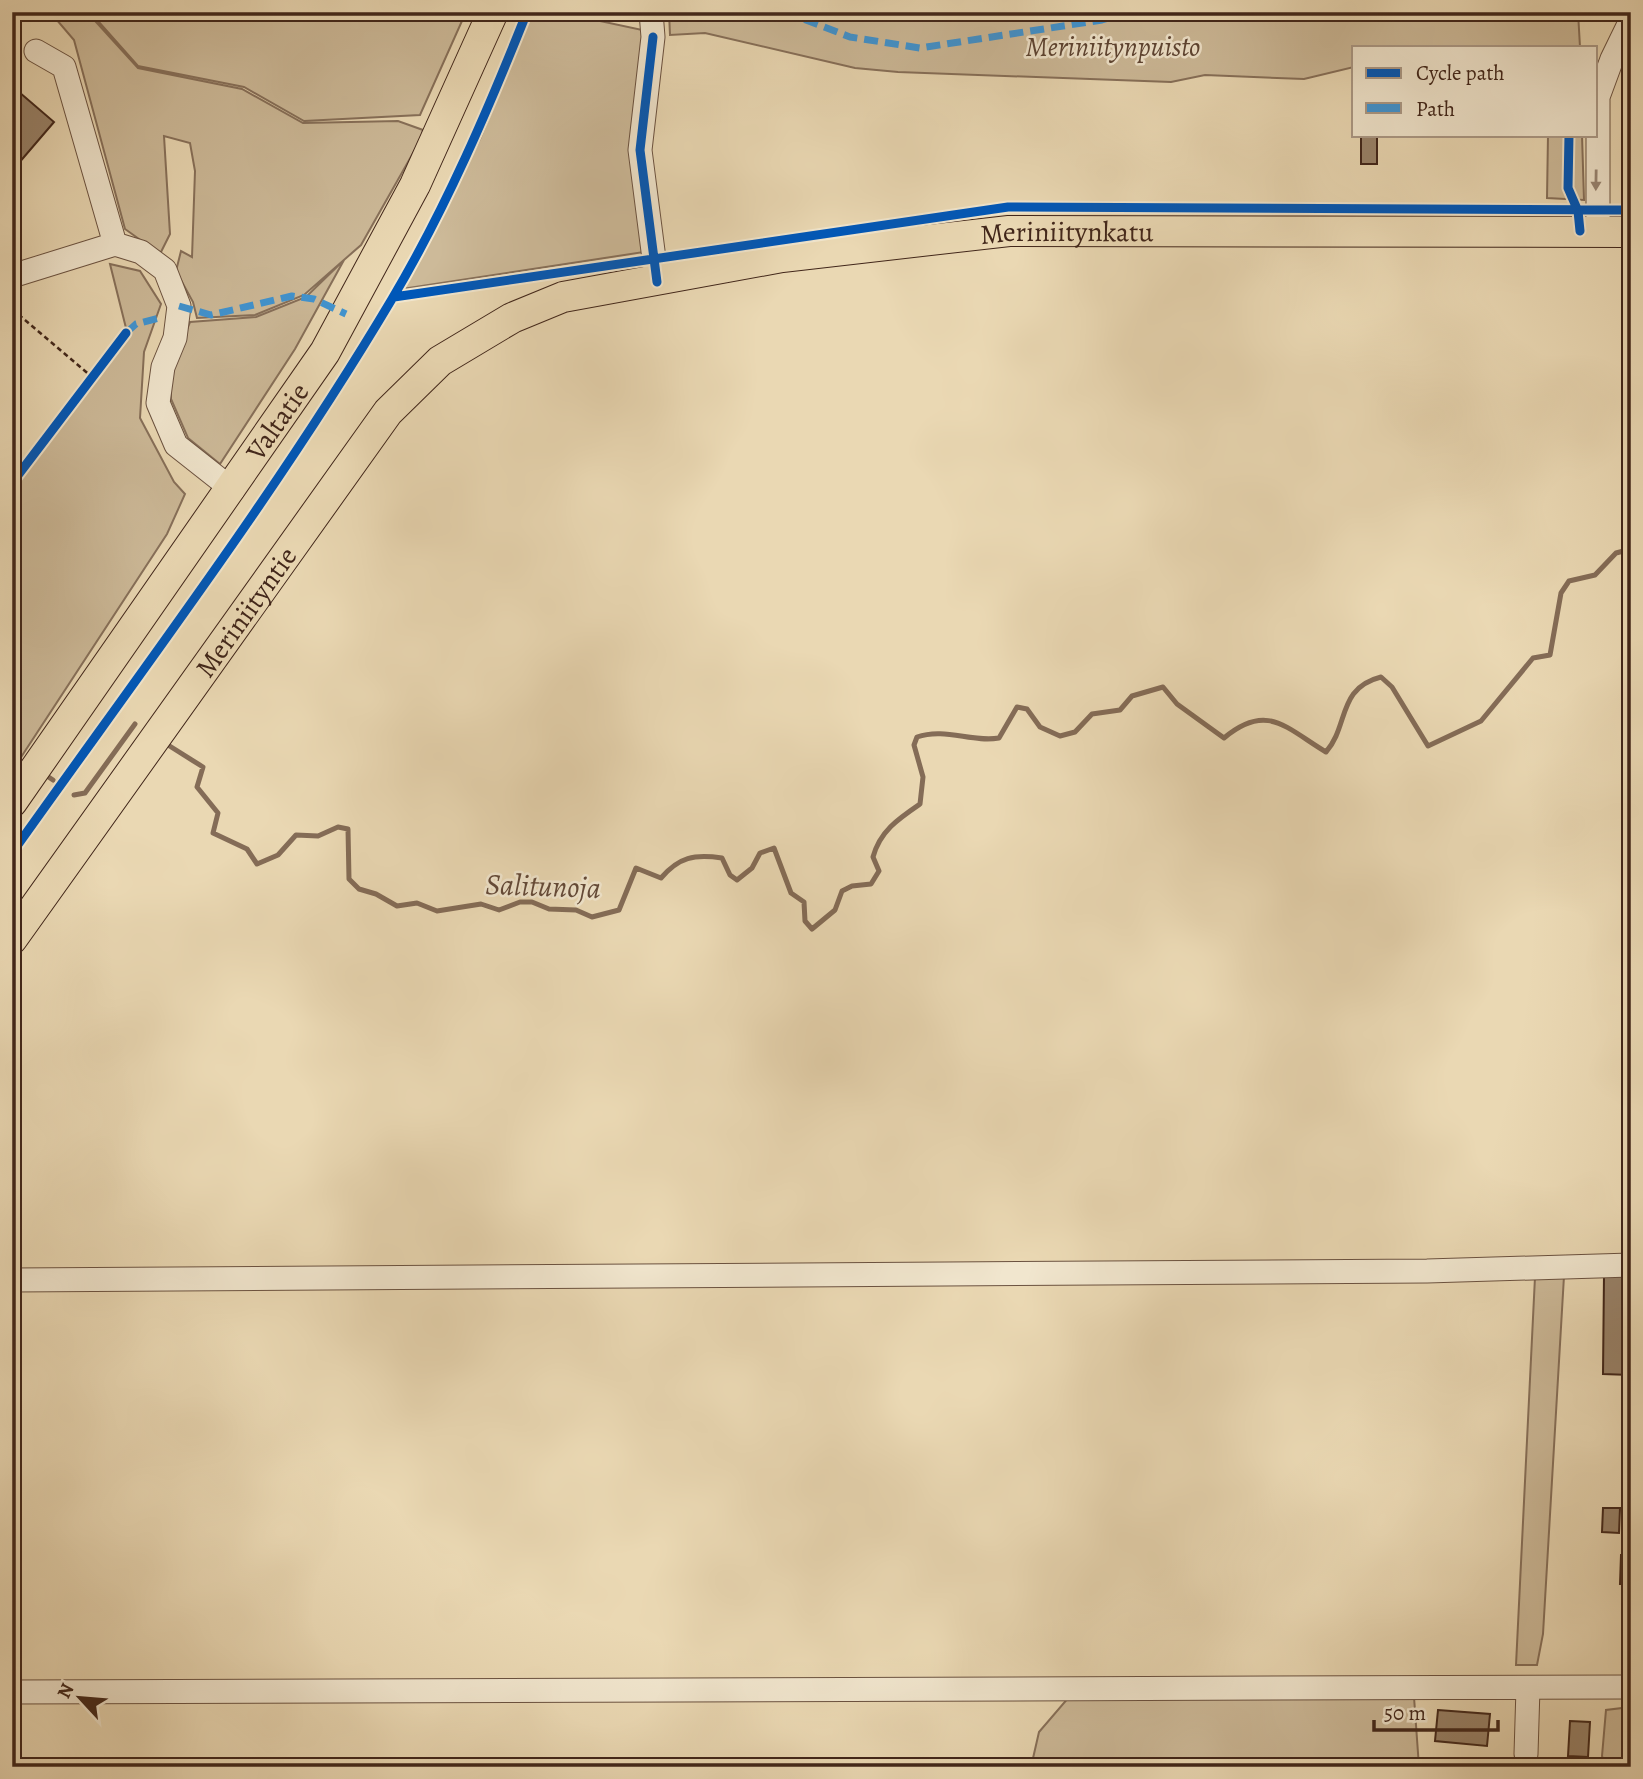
<svg xmlns="http://www.w3.org/2000/svg" width="1643" height="1779" viewBox="0 0 1643 1779" font-family="Alegreya,serif">
  <rect width="100%" height="100%" fill="#ead8b3"/>
  <filter id="stains"><feTurbulence type="fractalNoise" baseFrequency=".00286" numOctaves="4"/><feColorMatrix values="0 0 0 0 .2 0 0 0 0 .09 0 0 0 0 .02 0 0 0 .5 -.17"/></filter>
  <radialGradient id="worn" r=".72"><stop offset=".6" stop-color="#630" stop-opacity="0"/><stop offset="1" stop-color="#630" stop-opacity=".3"/></radialGradient>
  <path fill="#cdba99" stroke="#87705a" stroke-width="2" d="M 50,12 L 87,12 L 138,68 L 242,89 L 303,123 L 398,121 L 423,130 L 421,139 L 361,245 L 304,295 L 255,315 L 197,318 L 193,302 L 176,271 L 181,251 L 192,257 L 195,171 L 190,143 L 164,136 L 170,234 L 160,254 L 125,229 L 74,40 Z
    M 90,12 L 466,12 L 420,115 L 304,121 L 244,87 L 138,66 Z
    M 532,12 L 558,12 L 647,31 L 644,252 L 402,289 L 480,139 Z
    M 669,12 L 1578,12 L 1580,47 L 1354,47 L 1354,67 L 1304,79 L 1205,75 L 1171,82 L 898,72 L 855,68 L 705,33 L 670,35 Z
    M 1548,135 L 1582,135 L 1584,200 L 1547,198 Z
    M 344,260 L 295,349 L 220,464 L 188,438 L 171,399 L 171,368 L 190,322 L 256,317 L 306,297 Z
    M 110,264 L 140,271 L 161,304 L 144,352 L 140,418 L 174,482 L 185,494 L 167,534 L 12,771 L 12,486 L 128,336 Z
    M 1564,1276 L 1543,1634 L 1537,1665 L 1516,1665 L 1535,1277 Z
    M 1069,1697 L 1414,1697 L 1419,1767 L 1031,1767 L 1039,1732 Z
    M 1631,1707 L 1631,1767 L 1606,1767 L 1602,1756 L 1606,1710 Z"/>
  <g fill="none" stroke-linecap="round" stroke-linejoin="round">
    <path stroke="#846c57" stroke-width="5" d="M 168,745 L 203,767 L 197,787 L 218,813 L 213,833 L 247,849 L 257,864 L 278,855 L 296,835 L 318,836 L 338,827 L 348,829 L 349,879 L 359,889 L 376,894 L 397,906 L 417,903 L 437,911 L 481,904 L 499,910 L 520,902 L 532,902 L 549,909 L 576,910 L 592,917 L 619,910 L 636,868 L 661,878 C 679,857 694,854 722,858 L 730,875 L 737,880 L 752,868 L 760,853 L 774,848 L 791,893 L 804,902 L 805,921 L 812,929 L 835,910 L 842,891 L 852,886 L 871,884 L 879,871 L 873,857 C 880,831 898,819 920,804 L 923,777 L 914,745 L 917,737 C 945,727 972,743 999,738 L 1017,707 L 1027,709 L 1040,727 L 1060,736 L 1075,732 L 1092,714 L 1120,710 L 1132,696 L 1163,687 L 1177,704 L 1224,738 C 1267,702 1286,728 1326,752 C 1349,726 1337,688 1381,677 L 1392,687 L 1428,746 L 1481,721 L 1533,658 L 1550,655 L 1561,593 L 1569,581 L 1595,575 L 1616,553 L 1631,549
      M 12,751 L 18,755
      M 44,774 L 53,780
      M 74,795 L 85,793 L 135,724"/>
  </g>
  <path fill="#99836a" stroke="#41261a" stroke-width="2" d="M 12,86 L 54,122 L 12,171 Z
    M 1361,135 L 1377,135 L 1377,164 L 1361,164 Z
    M 1604,1275 L 1630,1276 L 1630,1375 L 1603,1374 Z
    M 1603,1508 L 1620,1508 L 1619,1533 L 1602,1532 Z
    M 1621,1555 L 1631,1555 L 1631,1584 L 1620,1584 Z
    M 1438,1710 L 1490,1714 L 1487,1746 L 1435,1741 Z
    M 1570,1721 L 1590,1722 L 1588,1757 L 1568,1756 Z"/>
  <g fill="none" stroke-linecap="round" stroke-linejoin="round">
    <defs>
      <path id="minor" d="M 651,12 L 653,37 L 640,150 L 657,282
        M 36,51 L 64,67 L 115,244
        M 1598,232 L 1598,97 L 1612,59 L 1631,20
        M 12,276 L 115,244 L 141,252 L 165,270 L 179,306 L 175,338 L 163,367 L 158,403 L 176,445 L 233,490
        M 12,1280 L 1427,1271 L 1631,1265
        M 12,1692 L 1631,1687
        M 1526,1754 L 1528,1688"/>
      <g id="major">
        <path id="s1" d="M 12,802 L 325,352 L 415,185 L 493,12"/>
        <path id="s2" d="M 12,939 L 388,412 L 440,361 L 512,318 L 563,297 L 782,257 L 1009,231 L 1631,232"/>
      </g>
    </defs>
    <use href="#minor" stroke="#6b5240" stroke-width="25"/>
    <use href="#major" stroke="#41261a" stroke-width="32"/>
    <path stroke="#41261a" stroke-width="2.5" stroke-dasharray="5 3.5" stroke-linecap="butt" d="M 12,309 L 92,377"/>
    <use href="#minor" stroke="#f1e6ce" stroke-width="23"/>
    <use href="#major" stroke="#ead8b3" stroke-width="30"/>
    <path stroke="#3f95d4" stroke-width="7" stroke-dasharray="14 7" stroke-linecap="butt" d="M 785,12 L 850,37 L 920,48 L 1102,20 L 1129,12
      M 179,306 L 211,315 L 292,296 L 314,299 L 346,314
      M 126,333 L 136,324 L 159,318"/>
    <defs>
      <path id="cycleway" d="M 653,37 L 640,150 L 657,282
        M 1569,135 L 1568,188 L 1578,211 L 1580,231
        M 394,297 L 1008,207 L 1631,210
        M 12,483 L 126,333
        M 12,853 C 142,670 278,491 392,299 C 446,208 488,110 527,12"/>
    </defs>
    <use href="#cycleway" stroke="#f1e6ce" stroke-width="13"/>
    <use href="#cycleway" stroke="#0057b8" stroke-width="9"/>
  </g>
  <defs><path id="oneway-solid" d="M-6-.8H1V-3.2L6.5 0L1 3.2V.8H-6Z" transform="scale(1.75)"/></defs>
  <use fill="#998674" href="#oneway-solid" transform="translate(1596 180) rotate(91)"/>
  <g text-anchor="middle" stroke-width="5" stroke-linejoin="round" paint-order="stroke">
    <g font-size="28" font-style="italic" fill="#5d4433" stroke="#f1e6ce">
      <text x="1113" y="56">Meriniitynpuisto</text>
    </g>
    <g font-size="28" fill="#41261a" stroke="#f1e6ce">
      <text dy="10" stroke="none"><textPath href="#s2" startOffset="1368">Meriniitynkatu</textPath></text>
      <text dy="10" stroke="none"><textPath href="#s1" startOffset="464">Valtatie</textPath></text>
      <text dy="10" stroke="none"><textPath href="#s2" startOffset="402">Meriniityntie</textPath></text>
    </g>
    <g font-size="30" font-style="italic" fill="#634938" stroke="#f1e6ce">
      <text transform="translate(543 886) rotate(2)" y="10">Salitunoja</text>
    </g>
  </g>
  <rect width="1643" height="1779" fill="none" stroke="#ead8b3" stroke-width="42"/>
  <rect x="14" y="14" width="1615" height="1751" fill="none" stroke="#41261a" stroke-width="3.5"/>
  <rect x="21" y="21" width="1601" height="1737" fill="none" stroke="#41261a" stroke-width="2"/>
  <rect x="1352" y="46" width="245" height="91" fill="#f1e6ce" stroke="#ab9986" stroke-width="2"/>
  <rect x="1366" y="68" width="35" height="10" fill="#0057b8" stroke="#ab9986" stroke-width="2"/>
  <text x="1416" y="80" font-size="21" fill="#41261a">Cycle path</text>
  <rect x="1366" y="103" width="35" height="10" fill="#3f95d4" stroke="#ab9986" stroke-width="2"/>
  <text x="1416" y="116" font-size="21" fill="#41261a">Path</text>
  <g transform="translate(80 1698) rotate(296)" stroke="#f1e6ce" stroke-width="5" paint-order="stroke">
  <path d="M0-5L12 26L0 18L-12 26Z" fill="#41261a"/>
  <text y="-10" font-size="19" font-weight="bold" text-anchor="middle" fill="#41261a">N</text>
  </g>
  <path d="M1374 1720v10h124v-10" fill="none" stroke="#41261a" stroke-width="3.5"/>
  <text x="1384" y="1720" font-size="21" fill="#41261a" stroke="#f1e6ce" stroke-width="5" paint-order="stroke">50 m</text>
  <rect width="100%" height="100%" filter="url(#stains)"/>
  <rect width="100%" height="100%" fill="url(#worn)"/>
</svg>
